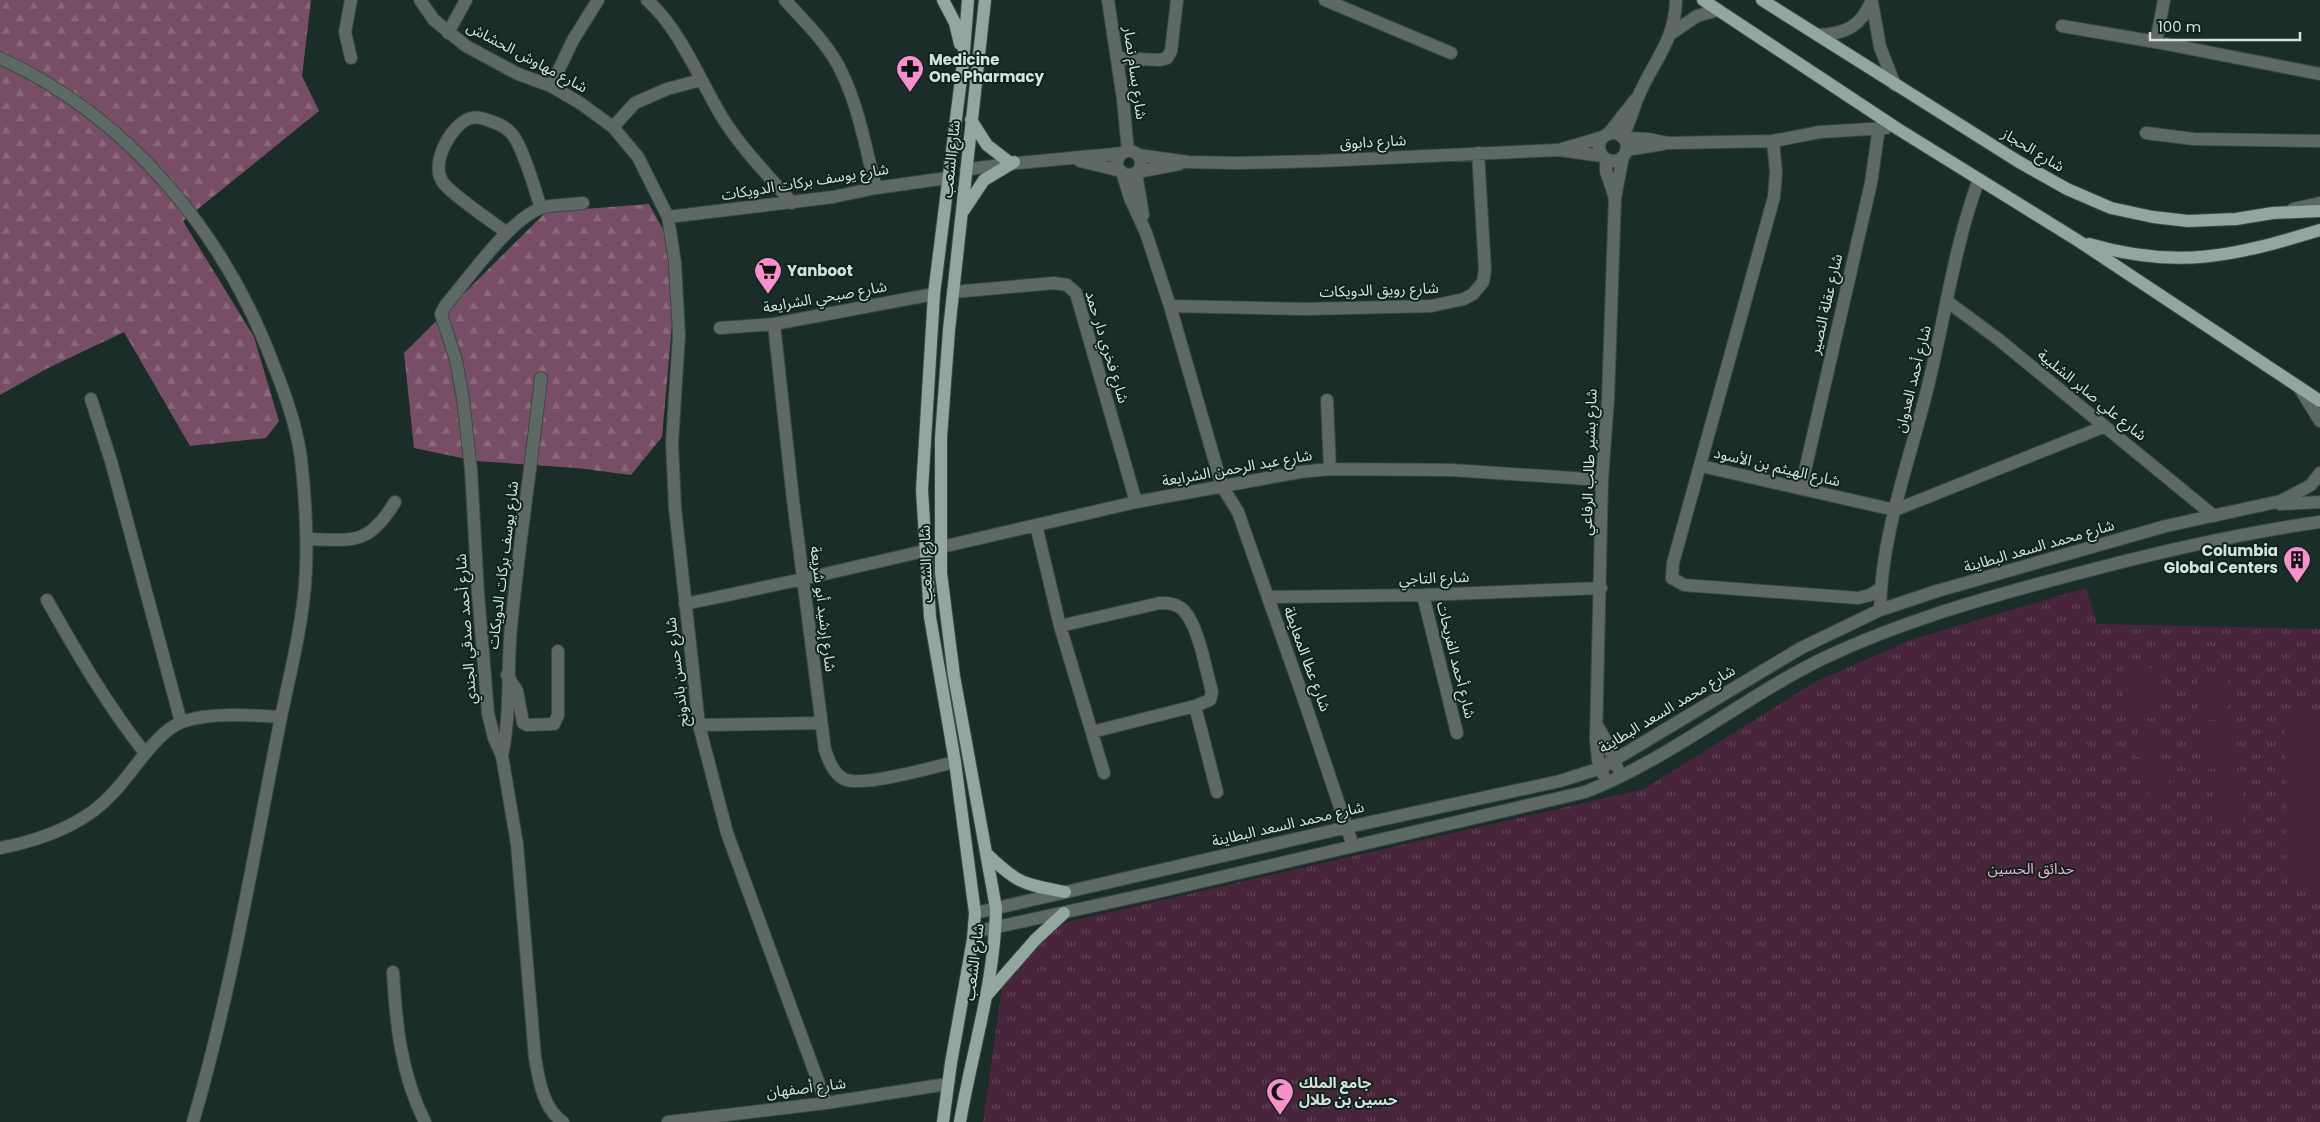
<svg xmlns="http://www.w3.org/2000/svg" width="2320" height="1122" viewBox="0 0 2320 1122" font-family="Poppins,'Noto Sans Arabic',sans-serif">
  <defs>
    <pattern id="forest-firs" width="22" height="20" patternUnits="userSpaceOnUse" patternTransform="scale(1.25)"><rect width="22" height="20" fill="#784e66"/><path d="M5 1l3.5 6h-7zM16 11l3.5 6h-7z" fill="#8a677b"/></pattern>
    <pattern id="park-tufts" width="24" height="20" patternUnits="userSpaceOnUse" patternTransform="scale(1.25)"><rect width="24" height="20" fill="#49253b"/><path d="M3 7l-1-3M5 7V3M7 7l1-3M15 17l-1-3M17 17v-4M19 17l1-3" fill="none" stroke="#624457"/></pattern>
  </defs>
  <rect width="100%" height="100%" fill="#1a2d28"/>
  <path fill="url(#forest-firs)" d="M 0,0 L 311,0 L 302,76 L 319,111 L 183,221 L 254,337 L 279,421 L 266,438 L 190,446 L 124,332 L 46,369 L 0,395 Z
    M 649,204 L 665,233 L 674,303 L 662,437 L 631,475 L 577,468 L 476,461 L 414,448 L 404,353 L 546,212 Z"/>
  <path fill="url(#park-tufts)" d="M 2086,588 L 2097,624 L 2320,629 L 2320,1122 L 983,1122 L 1002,988 L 1029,953 L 1063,923 L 1644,789 L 1815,682 L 1913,639 Z"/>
  <path fill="#49253b" d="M 2123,668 L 2157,668 L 2156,718 L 2122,717 Z
    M 2197,675 L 2227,675 L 2227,720 L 2197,720 Z
    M 2285,709 L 2320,709 L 2320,886 L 2287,885 Z
    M 2138,721 L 2160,722 L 2158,758 L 2136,757 Z
    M 2234,723 L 2235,769 L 2204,769 L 2203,724 Z
    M 2147,764 L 2169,764 L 2169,798 L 2148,798 Z
    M 2212,777 L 2242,777 L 2243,822 L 2213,822 Z"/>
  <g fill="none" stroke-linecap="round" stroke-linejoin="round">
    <defs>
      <path id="minor" d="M 351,0 L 345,32 L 351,58
        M 420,0 L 434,20 L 466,46 L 518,74 L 551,86 L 580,103 L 613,127 L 638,157 L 668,217 L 675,263 L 679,335 L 672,443 L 675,508 L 699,725 L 727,833 L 826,1103
        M 647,0 C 680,29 699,79 722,117 C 741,148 768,175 792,203
        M 785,0 C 805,22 830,46 842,73 C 859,108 866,150 876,188
        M 1108,0 L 1123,99 L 1128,151
        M 1325,0 L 1451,53
        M 1872,2 L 1880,47 L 1895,85
        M 2062,26 L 2156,42 L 2320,74
        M 448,33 L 466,0
        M 1672,33 L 1697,16 L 1718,10
        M 1817,35 C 1845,34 1861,27 1872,0
        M 2156,42 L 2164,0
        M 0,58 C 130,118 225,234 274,366 C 287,399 299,433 302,468 C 306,507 308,547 305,586 C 301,630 290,674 281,717 C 252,715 210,712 182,722 C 158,730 132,773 114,792 C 85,825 42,840 0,848
        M 1117,58 L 1160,60 L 1167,58 L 1171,51 L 1177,0
        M 551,86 L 573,40 L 598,0
        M 613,127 L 635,103 L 667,89 L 701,80
        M 1609,133 L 1635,100
        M 2146,133 L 2194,139 L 2320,141
        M1599 147a14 14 0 1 1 28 0a14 14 0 1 1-28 0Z
        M 1622,137 C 1630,124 1632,111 1638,97 C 1653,61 1675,42 1676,0
        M 1623,138 L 1648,139 L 1668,143 L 1773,141 L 1820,132 L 1886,128
        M 1773,141 L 1776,172 L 1774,197 L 1673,563 L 1672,578 L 1684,585 L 1858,598 L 1870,595 L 1881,588
        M 1562,149 L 1603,137
        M 1626,150 L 1663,144
        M1117 163a12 12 0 1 1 24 0a12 12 0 1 1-24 0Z
        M 1138,155 L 1188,162 L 1236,163 L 1320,161 L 1559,150 L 1602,156
        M 1606,159 L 1606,171 L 1615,198
        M 1080,161 L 1121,171
        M 966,170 C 1018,161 1070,159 1123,153
        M 1122,172 L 1130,198 L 1146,233 L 1170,306 L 1222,486 L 1238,512 L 1303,697 L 1353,846
        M 1137,172 L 1179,164
        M 1136,173 L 1143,215
        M 2293,209 L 2320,203
        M 668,217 L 833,197 L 876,188 L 947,178
        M 507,233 C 493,222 449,193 442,181 C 430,163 452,123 471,118 C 478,116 486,119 493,122 C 499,124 507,128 512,134 C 523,147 535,190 541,208
        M 953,292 L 1054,283 L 1067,285 L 1076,293 L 1136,502
        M 1948,302 L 1998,339 L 2214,516
        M 1170,306 L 1306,309 L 1431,306 L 1464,299 L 1473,294 L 1483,282 L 1485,270 L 1478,153
        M 774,324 L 793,500 L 825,750 C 829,761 833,773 844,779 C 861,788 934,767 955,762
        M 720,328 L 774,324 L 934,294
        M 2299,387 L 2320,421
        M 91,399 L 111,461 L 181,722
        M 1327,400 L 1330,469
        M 1701,466 L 1895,510 L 2103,427
        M 1801,488 L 1871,183 L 1879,127
        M 2280,504 L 2320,502
        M 1036,525 L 1060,626 L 1104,773
        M 307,539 C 354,540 368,546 395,502
        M 1423,595 L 1457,733
        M 1268,597 L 1423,595 L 1601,588
        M 47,600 C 77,653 107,705 145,753
        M 685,604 L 803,579 L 1136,502 L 1300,472 L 1330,469 L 1452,470 L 1602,480
        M 1880,610 C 1881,534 1910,460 1928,386 C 1945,318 1954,246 1979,179
        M 1060,626 L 1160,603 C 1167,603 1175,603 1182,609 C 1198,622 1206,671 1212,692 L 1210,700 L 1195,706 L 1092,732
        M 507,675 L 517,691 L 523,723 L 527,725 L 554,724 L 558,715 L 558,651
        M 1195,706 L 1217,792
        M 699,725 L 821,723
        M 1598,727 L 1606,741 L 1617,767
        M 502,756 C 511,714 507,669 511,627 C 519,544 532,461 541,378
        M 1603,774 L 1598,760 L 1596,739 L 1602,480 L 1608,399 L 1615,198 L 1623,156
        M 975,913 L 1348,827 L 1560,781 L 1601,768 L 1801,648 L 1880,610 L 1937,591 L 2166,526 L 2281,501 L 2311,485 L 2320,473
        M 974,932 L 1157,892 L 1585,792 C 1670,759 1742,698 1824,658 C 1900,622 1983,598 2064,577 C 2149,554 2233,534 2320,522
        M 393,972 C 396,1024 401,1075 425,1122
        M 193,1122 C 232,989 254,852 281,717
        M 563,1122 C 543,1109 539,1080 535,1058 L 517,844 L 502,756 L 494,738 L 488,713 L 478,593 L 471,470 L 463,399 L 456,360 L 441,314 L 445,306 C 467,280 510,219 541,208 C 553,204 570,205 583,203
        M 668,1122 L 826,1103 L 947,1084"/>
      <path id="major" d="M 943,0 L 955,23 L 960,44
        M 1703,0 L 1898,129 L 2077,240 L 2320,401
        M 1762,0 L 2019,162 L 2067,189 L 2111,208 L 2153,217 L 2188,221 L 2236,219 L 2273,213 L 2320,211
        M 971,120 L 987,145 L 1009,162
        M 964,210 L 984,180 L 1014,162
        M 2089,244 C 2178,270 2234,256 2320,230
        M 987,854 C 1018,884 1023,884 1065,892
        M 987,995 L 1035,940 L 1064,913
        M 943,1122 L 951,1063 L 973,939 L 975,913 L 955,762 L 930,617 L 922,490 L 934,294 L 963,63 L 968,0
        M 960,1122 C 972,1051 995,981 996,908 L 954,676 L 941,573 L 941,437 L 949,330 L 985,0"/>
    </defs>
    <use href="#minor" stroke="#384a45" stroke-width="14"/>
    <use href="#major" stroke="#384a45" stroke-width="14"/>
    <use href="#minor" stroke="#5e6865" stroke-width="12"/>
    <use href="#major" stroke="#93a6a0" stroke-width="12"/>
  </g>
  <defs>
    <symbol id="pharmacy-pin" viewBox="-11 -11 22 30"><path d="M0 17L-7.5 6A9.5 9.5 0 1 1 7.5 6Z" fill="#f790cd" stroke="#10241e"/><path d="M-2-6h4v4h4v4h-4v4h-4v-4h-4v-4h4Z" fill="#111"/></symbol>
    <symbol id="supermarket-pin" viewBox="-11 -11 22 30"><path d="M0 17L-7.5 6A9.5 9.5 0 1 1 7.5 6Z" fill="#f790cd" stroke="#10241e"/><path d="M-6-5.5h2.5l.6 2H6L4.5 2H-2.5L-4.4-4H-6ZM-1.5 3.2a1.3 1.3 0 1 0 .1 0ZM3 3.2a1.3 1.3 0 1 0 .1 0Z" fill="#111"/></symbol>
    <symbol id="building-pin" viewBox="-11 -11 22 30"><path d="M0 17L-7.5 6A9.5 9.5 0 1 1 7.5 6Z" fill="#f790cd" stroke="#10241e"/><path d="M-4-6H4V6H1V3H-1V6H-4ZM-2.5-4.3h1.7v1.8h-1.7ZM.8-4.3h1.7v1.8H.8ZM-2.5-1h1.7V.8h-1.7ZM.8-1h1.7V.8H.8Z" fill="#111"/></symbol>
    <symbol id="mosque-pin" viewBox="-11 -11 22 30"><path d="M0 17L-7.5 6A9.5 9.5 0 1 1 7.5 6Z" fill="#f790cd" stroke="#10241e"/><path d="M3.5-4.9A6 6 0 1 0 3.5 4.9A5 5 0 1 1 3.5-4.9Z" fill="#111"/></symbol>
  </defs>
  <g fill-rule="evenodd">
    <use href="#pharmacy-pin" x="894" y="53" width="32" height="43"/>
    <use href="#supermarket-pin" x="752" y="255" width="32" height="43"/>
    <use href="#building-pin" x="2281" y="544" width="32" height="43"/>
    <use href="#mosque-pin" x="1264" y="1076" width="32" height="43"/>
  </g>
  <g text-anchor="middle" stroke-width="4" stroke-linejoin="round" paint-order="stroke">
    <g font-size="15" fill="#d6e2de" stroke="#10241e">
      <text transform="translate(527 57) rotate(28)" y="5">شارع مهاوش الحشاش</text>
      <text transform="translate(1135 73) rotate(82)" y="5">شارع بسام نصار</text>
      <text transform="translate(1373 142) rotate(-3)" y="5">شارع دابوق</text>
      <text transform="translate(2033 150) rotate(31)" y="5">شارع الحجاز</text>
      <text transform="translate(951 159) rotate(-84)" y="5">شارع الشعب</text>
      <text transform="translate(805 182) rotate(-9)" y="5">شارع يوسف بركات الدويكات</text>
      <text transform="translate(1379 290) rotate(-2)" y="5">شارع رويق الدويكات</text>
      <text transform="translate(825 297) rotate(-10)" y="5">شارع صبحي الشرايعة</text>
      <text transform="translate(1826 304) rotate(-77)" y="5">شارع عقلة النصير</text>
      <text transform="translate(1107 347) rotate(73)" y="5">شارع فخري دار حمد</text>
      <text transform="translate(1913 379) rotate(-76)" y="5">شارع أحمد العدوان</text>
      <text transform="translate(2092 395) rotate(39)" y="5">شارع علي صابر الشلبية</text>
      <text transform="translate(1589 462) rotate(-88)" y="5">شارع بشير طالب الرفاعي</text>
      <text transform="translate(1777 467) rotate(13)" y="5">شارع الهيثم بن الأسود</text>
      <text transform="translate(1237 468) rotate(-10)" y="5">شارع عبد الرحمن الشرايعة</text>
      <text transform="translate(2039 546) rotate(-16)" y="5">شارع محمد السعد البطاينة</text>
      <text transform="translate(926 564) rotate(-92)" y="5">شارع الشعب</text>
      <text transform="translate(503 565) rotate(-83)" y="5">شارع يوسف بركات الدويكات</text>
      <text transform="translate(1434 578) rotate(-2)" y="5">شارع التاجي</text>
      <text transform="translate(823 609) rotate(83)" y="5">شارع إرشيد أبو شريعة</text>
      <text transform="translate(466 629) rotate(-94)" y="5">شارع أحمد صدقي الجندي</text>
      <text transform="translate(1307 659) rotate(70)" y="5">شارع عطا المعايطة</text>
      <text transform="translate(1456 660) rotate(76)" y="5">شارع أحمد الفريحات</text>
      <text transform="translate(677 672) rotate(-97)" y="5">شارع حسن باندونج</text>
      <text transform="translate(1667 709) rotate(-31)" y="5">شارع محمد السعد البطاينة</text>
      <text transform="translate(1288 824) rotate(-13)" y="5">شارع محمد السعد البطاينة</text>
      <text transform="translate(974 962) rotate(-83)" y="5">شارع الشعب</text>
      <text transform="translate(806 1088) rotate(-7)" y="5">شارع أصفهان</text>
    </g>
    <g font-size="15" font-weight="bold" fill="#d6e2de" stroke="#10241e" text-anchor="start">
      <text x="929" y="65">Medicine<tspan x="929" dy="17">One Pharmacy</tspan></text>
      <text x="787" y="276">Yanboot</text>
      <text x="2278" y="556" text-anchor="end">Columbia<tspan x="2278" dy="17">Global Centers</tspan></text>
      <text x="1299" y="1088">جامع الملك<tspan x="1299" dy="17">حسين بن طلال</tspan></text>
    </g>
    <g font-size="15" fill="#f3add4" stroke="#10241e">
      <text x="2031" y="874">حدائق الحسين</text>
    </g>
  </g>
  <path d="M2150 32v8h150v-8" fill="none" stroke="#d6e2de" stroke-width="2.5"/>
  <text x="2158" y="32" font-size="15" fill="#d6e2de" stroke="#10241e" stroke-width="4" paint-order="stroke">100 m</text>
</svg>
